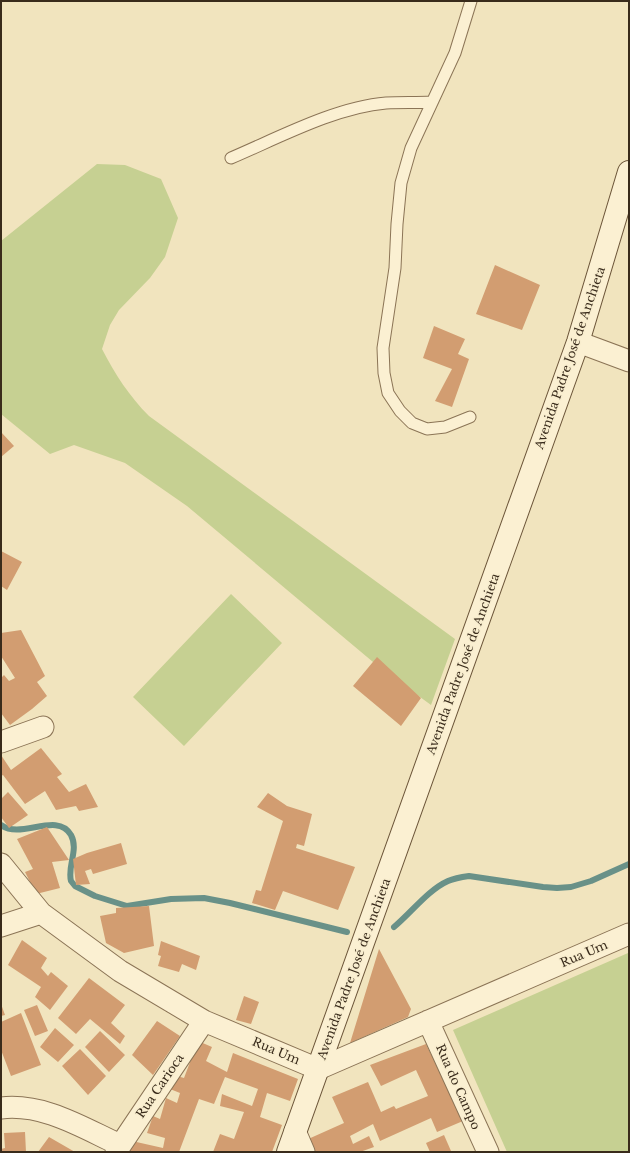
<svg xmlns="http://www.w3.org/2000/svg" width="630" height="1153" viewBox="0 0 630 1153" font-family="'Libre Baskerville',serif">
  <rect width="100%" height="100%" fill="#f1e4be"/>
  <path fill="#c6d092" d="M 97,164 L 125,165 L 161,179 L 178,218 L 165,257 L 150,278 L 119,310 L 110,325 L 102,349 C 115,374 129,396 149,416 L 455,639 L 431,705 L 379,667 L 187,506 L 125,463 L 74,445 L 50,454 L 1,414 L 1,241 Z
    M 231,594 L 282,643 L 184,746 L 133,697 Z
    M 628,953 L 629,1152 L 507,1152 L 453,1030 Z"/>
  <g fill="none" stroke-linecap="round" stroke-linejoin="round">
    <path stroke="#699188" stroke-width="6" d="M 1,825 C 21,840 57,811 71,835 C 79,850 67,866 71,881 L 75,886 L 95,896 L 127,906 L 171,899 L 204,898 L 230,903 L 347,932
      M 394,927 C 411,913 428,890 448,881 C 455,878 462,877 469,876 L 543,887 L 557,888 L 571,887 L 591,881 L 629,864"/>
  </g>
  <path fill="#d29d71" d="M 495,265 L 540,285 L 522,330 L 476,314 Z
    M 434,326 L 465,339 L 458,354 L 469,359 L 452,407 L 435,401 L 452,369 L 423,358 Z
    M 1,432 L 14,446 L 1,457 Z
    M 1,551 L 22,562 L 7,590 L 1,586 Z
    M 21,630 L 45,676 L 37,682 L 47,696 L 32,709 L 10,725 L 1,713 L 1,678 L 4,675 L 9,681 L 15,678 L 1,656 L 1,633 Z
    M 377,657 L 421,698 L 401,726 L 353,686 Z
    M 41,748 L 62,774 L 57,777 L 69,792 L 86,784 L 98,807 L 79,811 L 76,806 L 56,810 L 45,791 L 25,804 L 3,775 L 1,776 L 1,755 L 11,770 Z
    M 8,792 L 28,815 L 9,828 L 1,817 L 1,799 Z
    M 268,793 L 287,806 L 312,814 L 304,846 L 297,844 L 296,848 L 355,867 L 338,910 L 283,891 L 275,910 L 252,903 L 256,890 L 261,891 L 283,821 L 257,807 Z
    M 47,827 L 69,860 L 52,862 L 60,888 L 36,894 L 25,872 L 33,869 L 17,839 Z
    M 121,843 L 127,864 L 93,874 L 91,869 L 85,871 L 90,884 L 76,885 L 73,859 L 87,853 Z
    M 149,906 L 154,946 L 124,953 L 106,943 L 100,916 L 116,913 L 116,908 Z
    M 22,940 L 47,958 L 41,968 L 48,976 L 51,972 L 68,986 L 50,1010 L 35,997 L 41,987 L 8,965 Z
    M 161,941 L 200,956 L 196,970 L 182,964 L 179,972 L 158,966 L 161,956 L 158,955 Z
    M 379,949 L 411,1009 L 408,1017 L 350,1043 Z
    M 89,978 L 125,1005 L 111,1023 L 125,1036 L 120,1044 L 90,1019 L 76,1034 L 58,1018 Z
    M 244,996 L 259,1002 L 251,1024 L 236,1020 Z
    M 1,1004 L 5,1015 L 1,1016 Z
    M 37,1005 L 48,1031 L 35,1036 L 24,1010 Z
    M 21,1013 L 41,1065 L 11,1076 L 1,1050 L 1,1022 Z
    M 157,1021 L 180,1036 L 153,1075 L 132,1055 Z
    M 55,1028 L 74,1045 L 58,1062 L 40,1047 Z
    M 100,1031 L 125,1055 L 109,1072 L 85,1047 Z
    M 198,1041 L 212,1047 L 206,1061 L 227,1072 L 233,1053 L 298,1079 L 290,1101 L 267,1093 L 260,1117 L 282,1125 L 272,1152 L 213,1152 L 220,1134 L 234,1139 L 244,1112 L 220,1106 L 222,1094 L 252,1106 L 258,1089 L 225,1077 L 214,1104 L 199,1099 L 179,1152 L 128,1152 L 132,1141 L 163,1148 L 165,1138 L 147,1133 L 153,1116 L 160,1119 L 166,1098 L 177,1103 L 180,1093 L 170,1089 L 174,1075 L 184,1078 Z
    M 426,1044 L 463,1121 L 437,1132 L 431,1118 L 380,1141 L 373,1124 L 350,1136 L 353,1144 L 369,1136 L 374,1147 L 360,1152 L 313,1152 L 306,1140 L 344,1123 L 332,1097 L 368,1082 L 381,1112 L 394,1106 L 396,1109 L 428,1096 L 416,1070 L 381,1086 L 370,1065 Z
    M 80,1049 L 106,1076 L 88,1095 L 62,1066 Z
    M 25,1132 L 26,1152 L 1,1152 L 1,1149 L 5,1148 L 4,1133 Z
    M 444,1135 L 451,1151 L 447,1152 L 430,1152 L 426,1143 Z
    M 49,1137 L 75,1152 L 38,1152 Z"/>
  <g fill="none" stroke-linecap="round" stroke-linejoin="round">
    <defs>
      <path id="service" d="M 231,158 C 278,138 336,107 386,103 C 401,102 417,103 432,102
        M 470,417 L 445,427 L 427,429 L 412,423 L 400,411 L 388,393 L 384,373 L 383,348 L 395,268 L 397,224 L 401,183 L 411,148 L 455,53 L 471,1"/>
      <path id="minor" d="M 578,342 L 629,361
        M 1,742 L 43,727
        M 1,864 L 41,913 L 120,971 L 204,1021 L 318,1069 L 629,934
        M 1,926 L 41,913
        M 428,1021 L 488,1152
        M 1,1108 C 44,1103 83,1128 120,1145
        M 295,1131 L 304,1152
        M 116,1152 L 204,1021"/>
      <path id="secondary" d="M 288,1152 L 578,342 L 629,172"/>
    </defs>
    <use href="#service" stroke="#8b7456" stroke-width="13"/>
    <use href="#minor" stroke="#8b7456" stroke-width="23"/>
    <use href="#secondary" stroke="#6c5539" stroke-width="24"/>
    <use href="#service" stroke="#fbf0d2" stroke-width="11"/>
    <use href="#minor" stroke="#fbf0d2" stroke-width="21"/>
    <use href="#secondary" stroke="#fbf0d2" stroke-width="22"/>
  </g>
  <g text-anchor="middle" stroke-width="3" stroke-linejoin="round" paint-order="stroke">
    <g font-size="12" fill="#392b1b" stroke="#f8edce">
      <text transform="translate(570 358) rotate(-71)" y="4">Avenida Padre José de Anchieta</text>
      <text transform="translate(463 664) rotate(-70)" y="4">Avenida Padre José de Anchieta</text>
      <text transform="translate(584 954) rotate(-23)" y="4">Rua Um</text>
      <text transform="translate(354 969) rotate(-70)" y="4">Avenida Padre José de Anchieta</text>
      <text transform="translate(276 1051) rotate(23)" y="4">Rua Um</text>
      <text transform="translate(160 1086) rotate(-56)" y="4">Rua Carioca</text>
      <text transform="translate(458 1087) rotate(66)" y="4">Rua do Campo</text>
    </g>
  </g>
  <rect width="630" height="1153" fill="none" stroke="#392b1b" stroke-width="4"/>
</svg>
